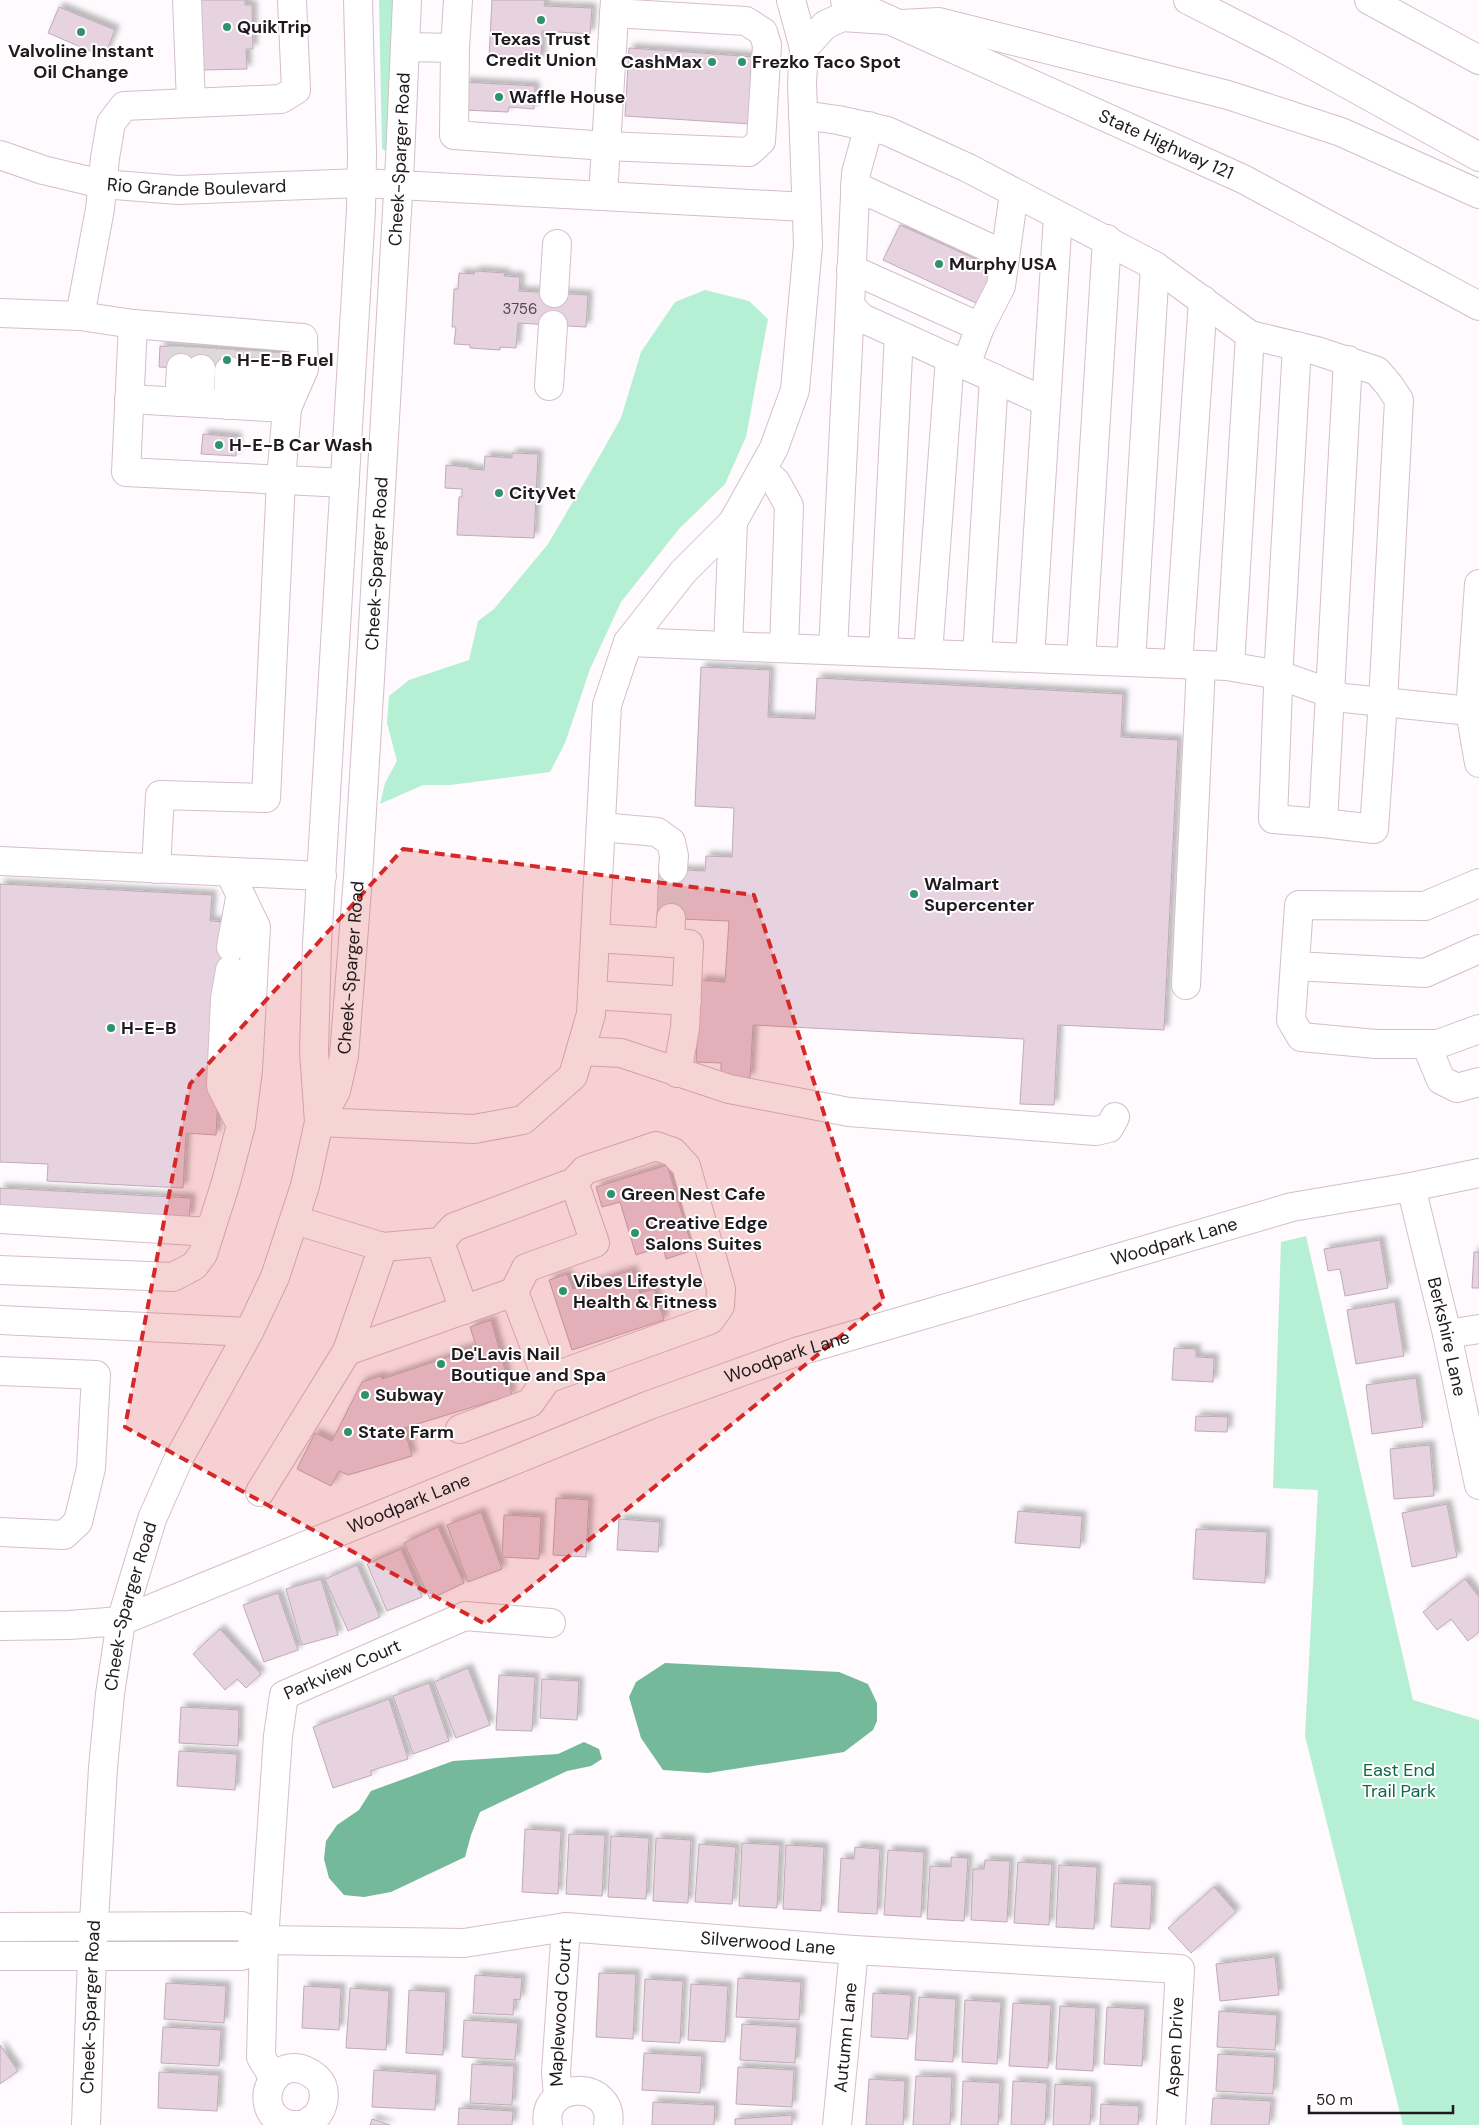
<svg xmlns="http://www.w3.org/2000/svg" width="1479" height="2125" viewBox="0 0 1479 2125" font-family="'DM Sans',sans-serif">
  <defs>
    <filter id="shadow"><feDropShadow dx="4.5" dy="-4.5" stdDeviation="2.5" flood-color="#0004"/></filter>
  </defs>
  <rect width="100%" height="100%" fill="#fefafd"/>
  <path fill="#b5f0d4" d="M 379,0 L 397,0 L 389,148 L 386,151 L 382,149 Z
    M 705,290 L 749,301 L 768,319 L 746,437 L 725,484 L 679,529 L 621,602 L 590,669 L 565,743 L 550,772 L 450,785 L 423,785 L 380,804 L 385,783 L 397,761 L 387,723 L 389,696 L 409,680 L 469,660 L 478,621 L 494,609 L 548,544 L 598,459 L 621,418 L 641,352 L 675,302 Z
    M 1306,1236 L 1413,1700 L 1479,1720 L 1479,2125 L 1403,2125 L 1305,1736 L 1318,1490 L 1273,1488 L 1281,1242 Z"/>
  <path fill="#73b99a" d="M 665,1663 L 839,1672 L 868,1684 L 877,1703 L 877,1721 L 873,1730 L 844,1752 L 708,1773 L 663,1770 L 641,1738 L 629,1697 L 636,1682 Z
    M 584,1742 L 599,1749 L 602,1759 L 591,1766 L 567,1771 L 480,1812 L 471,1835 L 465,1857 L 391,1892 L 364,1897 L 344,1895 L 329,1878 L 324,1859 L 326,1841 L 337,1825 L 359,1810 L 371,1791 L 453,1761 L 558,1754 Z"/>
  <path fill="#e7d3df" stroke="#bfabb7" filter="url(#shadow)" d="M 201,0 L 245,0 L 245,5 L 252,5 L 253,49 L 246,49 L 247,69 L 203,70 Z
    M 492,0 L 545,0 L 544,6 L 592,8 L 590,34 L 542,31 L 541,61 L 489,58 Z
    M 59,7 L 115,30 L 104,57 L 48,33 Z
    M 629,48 L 756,57 L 751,124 L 625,116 Z
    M 464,82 L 535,86 L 534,109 L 509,107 L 508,112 L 463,110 Z
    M 900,225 L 996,268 L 978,304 L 883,260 Z
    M 475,271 L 505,273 L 504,276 L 520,277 L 519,291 L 588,295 L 586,327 L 518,323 L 516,348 L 500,347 L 500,350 L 470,348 L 470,345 L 454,344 L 456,327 L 452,327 L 454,289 L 458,289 L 459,273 L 474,274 Z
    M 160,346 L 295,354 L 294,374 L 159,367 Z
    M 203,434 L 237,437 L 236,456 L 201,454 Z
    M 512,453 L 538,454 L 534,538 L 457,535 L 459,497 L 462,497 L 462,489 L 445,488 L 446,465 L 469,467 L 469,469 L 484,470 L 485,456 L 512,458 Z
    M 701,667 L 770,670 L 768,717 L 815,719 L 817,678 L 1123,694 L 1121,737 L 1178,740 L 1164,1030 L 1058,1025 L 1054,1105 L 1020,1104 L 1024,1039 L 753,1025 L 750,1078 L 721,1077 L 721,1063 L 696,1062 L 700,980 L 725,982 L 729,921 L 657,918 L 659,869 L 705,871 L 706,856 L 732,857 L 734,808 L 695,806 Z
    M 0,884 L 212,895 L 210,921 L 227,922 L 216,1135 L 186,1133 L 183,1188 L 47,1181 L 48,1164 L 0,1162 Z
    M 667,1165 L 693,1250 L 666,1259 L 663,1246 L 636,1255 L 620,1202 L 602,1207 L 596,1187 Z
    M 0,1188 L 191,1198 L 189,1218 L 0,1208 Z
    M 1380,1240 L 1388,1288 L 1345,1296 L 1340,1269 L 1328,1271 L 1324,1249 Z
    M 1474,1252 L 1479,1252 L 1479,1288 L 1472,1288 Z
    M 632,1270 L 640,1293 L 654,1289 L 664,1320 L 572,1350 L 549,1280 L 567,1274 L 573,1289 Z
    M 1395,1302 L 1404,1356 L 1356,1364 L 1347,1310 Z
    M 491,1320 L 512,1395 L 404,1428 L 412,1456 L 348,1475 L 339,1471 L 331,1486 L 297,1469 L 315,1433 L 332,1441 L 362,1382 L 381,1376 L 382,1379 L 454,1355 L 450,1353 L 476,1346 L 470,1327 Z
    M 1174,1348 L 1196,1349 L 1196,1357 L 1214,1358 L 1213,1382 L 1172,1380 Z
    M 1416,1378 L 1423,1427 L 1372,1434 L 1366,1385 Z
    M 1196,1416 L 1228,1417 L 1227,1432 L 1195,1431 Z
    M 1430,1445 L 1434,1496 L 1394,1499 L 1390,1449 Z
    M 556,1498 L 589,1500 L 586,1557 L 553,1555 Z
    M 1447,1504 L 1457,1557 L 1412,1567 L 1402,1513 Z
    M 1018,1511 L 1082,1516 L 1080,1548 L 1015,1543 Z
    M 481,1512 L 502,1569 L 468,1582 L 447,1525 Z
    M 504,1515 L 541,1517 L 539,1559 L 502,1557 Z
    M 619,1519 L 660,1522 L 658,1552 L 617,1550 Z
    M 438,1527 L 464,1583 L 430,1599 L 404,1543 Z
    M 1196,1529 L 1267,1532 L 1265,1583 L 1193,1579 Z
    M 401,1549 L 422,1597 L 387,1611 L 367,1564 Z
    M 357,1565 L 380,1617 L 348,1631 L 325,1579 Z
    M 321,1579 L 338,1635 L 302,1645 L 286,1589 Z
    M 1465,1579 L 1479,1597 L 1479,1632 L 1468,1641 L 1451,1619 L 1437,1630 L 1423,1612 Z
    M 278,1593 L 298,1650 L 264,1662 L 243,1605 Z
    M 220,1629 L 261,1674 L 246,1688 L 237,1679 L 225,1690 L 193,1654 Z
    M 468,1668 L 490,1725 L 456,1738 L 434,1682 Z
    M 499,1675 L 535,1677 L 532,1731 L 496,1730 Z
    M 542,1679 L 579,1681 L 577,1720 L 540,1718 Z
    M 429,1683 L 449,1741 L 413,1754 L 393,1696 Z
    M 389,1699 L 408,1759 L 370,1771 L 372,1775 L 333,1788 L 313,1727 Z
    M 181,1707 L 239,1710 L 238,1746 L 179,1743 Z
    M 179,1751 L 237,1754 L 235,1790 L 177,1786 Z
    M 525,1829 L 561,1831 L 558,1894 L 522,1892 Z
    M 569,1834 L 605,1835 L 602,1896 L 566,1894 Z
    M 611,1836 L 649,1838 L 646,1899 L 608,1897 Z
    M 656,1838 L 691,1840 L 688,1903 L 653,1901 Z
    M 742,1843 L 780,1845 L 777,1908 L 739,1906 Z
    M 699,1844 L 736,1847 L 732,1904 L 695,1902 Z
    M 786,1845 L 824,1847 L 821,1911 L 783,1909 Z
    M 855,1847 L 880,1849 L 877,1914 L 838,1912 L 841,1858 L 854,1859 Z
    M 888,1850 L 924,1852 L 921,1917 L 884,1915 Z
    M 951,1857 L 968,1858 L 964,1921 L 927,1919 L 930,1866 L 951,1867 Z
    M 985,1860 L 1010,1861 L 1007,1922 L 971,1920 L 973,1869 L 984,1869 Z
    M 1018,1862 L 1052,1864 L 1049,1925 L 1014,1923 Z
    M 1059,1865 L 1097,1867 L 1094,1929 L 1056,1927 Z
    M 1114,1883 L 1152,1885 L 1150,1929 L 1111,1927 Z
    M 1214,1887 L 1236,1912 L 1191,1953 L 1168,1928 Z
    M 1275,1957 L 1279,1995 L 1220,2001 L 1216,1964 Z
    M 599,1973 L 636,1974 L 633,2039 L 596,2037 Z
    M 475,1975 L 522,1978 L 520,2000 L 514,1999 L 513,2015 L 473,2013 Z
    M 738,1978 L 801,1982 L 799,2020 L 736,2017 Z
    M 645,1979 L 683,1981 L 680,2043 L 642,2041 Z
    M 166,1983 L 226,1986 L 224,2023 L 164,2019 Z
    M 691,1984 L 728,1986 L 725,2042 L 688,2040 Z
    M 304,1986 L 341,1988 L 339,2030 L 302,2028 Z
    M 350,1988 L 389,1991 L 386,2050 L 346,2048 Z
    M 409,1990 L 446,1992 L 443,2055 L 406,2053 Z
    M 873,1993 L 911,1995 L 908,2039 L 871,2037 Z
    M 919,1997 L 956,1999 L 953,2062 L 915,2060 Z
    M 965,2000 L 1001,2002 L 997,2064 L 962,2062 Z
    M 1013,2003 L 1051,2005 L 1048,2068 L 1009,2066 Z
    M 1060,2006 L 1096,2008 L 1093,2071 L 1056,2069 Z
    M 1107,2007 L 1145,2009 L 1142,2066 L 1104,2064 Z
    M 1219,2011 L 1277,2015 L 1275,2050 L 1217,2047 Z
    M 464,2020 L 518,2023 L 515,2060 L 462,2057 Z
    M 742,2024 L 797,2027 L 795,2063 L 740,2060 Z
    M 163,2027 L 221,2030 L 219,2066 L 161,2063 Z
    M 0,2045 L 18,2071 L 0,2084 Z
    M 644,2053 L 702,2056 L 700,2093 L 642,2090 Z
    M 1218,2054 L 1275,2057 L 1273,2094 L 1216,2091 Z
    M 472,2064 L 514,2066 L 512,2105 L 470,2103 Z
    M 738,2067 L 794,2070 L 792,2107 L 736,2104 Z
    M 374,2070 L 437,2074 L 435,2110 L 372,2107 Z
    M 159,2072 L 219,2075 L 217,2111 L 158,2108 Z
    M 916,2076 L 952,2077 L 950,2125 L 913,2125 Z
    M 869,2079 L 905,2081 L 903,2125 L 866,2125 Z
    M 963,2081 L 1000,2083 L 998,2125 L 961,2125 Z
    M 1013,2081 L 1047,2083 L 1045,2125 L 1011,2125 Z
    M 1055,2084 L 1092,2086 L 1090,2125 L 1053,2125 Z
    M 1213,2098 L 1271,2101 L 1269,2125 L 1211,2125 Z
    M 653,2102 L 715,2105 L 714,2125 L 652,2125 Z
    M 1101,2104 L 1139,2106 L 1138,2125 L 1100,2125 Z
    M 459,2108 L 513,2111 L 512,2125 L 458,2125 Z
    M 792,2115 L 792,2125 L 735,2125 L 735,2119 Z
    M 372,2119 L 390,2125 L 370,2125 Z"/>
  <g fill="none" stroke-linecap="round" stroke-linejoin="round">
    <path stroke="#ddd8db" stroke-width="28" stroke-dasharray="28 14" stroke-linecap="butt" d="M 181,368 L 182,347
      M 201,369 L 202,348
      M 229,371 L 231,350
      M 251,372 L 252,351
      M 276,373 L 277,353
      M 671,918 L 673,869"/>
    <defs>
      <g id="minor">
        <path d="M 187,0 L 191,103"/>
        <path d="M 406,47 L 455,48 L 458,0"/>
        <path d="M 455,48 L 454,135 L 606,146 L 749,152 L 761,141 L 767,45 L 763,32 L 746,21 L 614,13"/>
        <path d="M 804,48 L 825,25 L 842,17 L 887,20"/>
        <path d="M 803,115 L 838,120 L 887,131 L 968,168 L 1155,266 L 1250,335 L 1317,351 L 1377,371 L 1389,385 L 1399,400 L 1383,702 L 1374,829 L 1323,823"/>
        <path d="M 869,126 L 856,173 L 850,306 L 862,318 L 1046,402"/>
        <path id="s1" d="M 0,155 L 43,170 L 102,184 L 178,190 L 362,183 L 806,207"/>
        <path d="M 855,186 L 1005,255"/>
        <path d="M 603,195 L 615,0"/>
        <path d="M 851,269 L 980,327"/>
        <path d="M 554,293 L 557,244"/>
        <path d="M 0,313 L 80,316 L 133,324 L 303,338 L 304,369 L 287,408 L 281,480 L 266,798 L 160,795 L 156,869"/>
        <path d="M 80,316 L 100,209 L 105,158 L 111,123 L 124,106 L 281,99 L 296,90 L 292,0"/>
        <path d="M 133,324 L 126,472 L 345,483"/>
        <path d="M 1297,346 L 1279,661 L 1273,819 L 1323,823 L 1348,360"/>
        <path d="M 966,365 L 980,327 L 1001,286 L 1014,193"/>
        <path d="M 549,386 L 553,325"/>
        <path d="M 129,399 L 287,408"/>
        <path d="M 179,402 L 181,368"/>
        <path d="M 199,403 L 201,369"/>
        <path d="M 228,405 L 229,371"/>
        <path d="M 249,406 L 251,372"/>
        <path d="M 274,407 L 276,373"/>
        <path d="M 763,470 L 776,482 L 789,506 L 784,648"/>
        <path d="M 1479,584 L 1470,711 L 1479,763"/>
        <path d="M 628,642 L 1227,666 L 1279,675 L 1344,698 L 1470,711"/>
        <path d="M 728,646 L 733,522"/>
        <path d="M 833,650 L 850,306"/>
        <path d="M 883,652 L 899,335"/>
        <path d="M 928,654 L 950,358"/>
        <path d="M 977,656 L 994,378"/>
        <path d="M 1030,658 L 1058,216"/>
        <path d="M 1081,660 L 1107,239"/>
        <path d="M 1131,662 L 1155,266"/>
        <path d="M 1178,664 L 1203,300"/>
        <path d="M 1230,666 L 1250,335"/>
        <path d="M 601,827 L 657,832 L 671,842 L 674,856 L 673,869"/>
        <path d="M 0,861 L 322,876"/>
        <path d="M 1479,883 L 1425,906 L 1299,905 L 1291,1020 L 1301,1037 L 1376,1044 L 1438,1044 L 1479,1029"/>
        <path d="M 595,938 L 689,944 L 685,1028 L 677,1073"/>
        <path d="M 670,943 L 671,918"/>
        <path d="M 231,947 L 240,898"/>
        <path d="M 1295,966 L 1425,973 L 1479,949"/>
        <path d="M 230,970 L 225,999 L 221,1086 L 241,1125"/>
        <path d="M 1186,985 L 1201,665"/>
        <path d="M 592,995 L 687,1001"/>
        <path d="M 1426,1044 L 1441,1080 L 1457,1088 L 1479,1082"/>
        <path d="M 581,1051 L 621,1053 L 729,1089 L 849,1112 L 1096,1131 L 1109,1128 L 1115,1117"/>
        <path d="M 319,1122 L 474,1129 L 523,1120 L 573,1076 L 591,1014 L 607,705 L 628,642 L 683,572 L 733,522 L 774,448 L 795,390 L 808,245 L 802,83 L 804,48 L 791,0"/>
        <path id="s2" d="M 1411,1187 L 1447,1334 L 1479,1485"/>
        <path d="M 0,1219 L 210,1232"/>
        <path d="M 295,1220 L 383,1247 L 440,1242 L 454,1227 L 574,1182 L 585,1170 L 656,1146 L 673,1152 L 686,1166 L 721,1289 L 720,1306 L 710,1320 L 547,1379 L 514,1292 L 347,1351 L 383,1247"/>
        <path d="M 440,1242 L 464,1310"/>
        <path d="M 0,1270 L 173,1277 L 194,1266 L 203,1254 L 226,1182 L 241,1125 L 248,1070 L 256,927 L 230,873"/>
        <path d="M 514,1292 L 526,1268 L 595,1243 L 574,1182"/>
        <path d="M 0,1320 L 249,1332"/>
        <path d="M 1447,1334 L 1479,1329"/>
        <path d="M 0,1371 L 96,1375 L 91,1468 L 78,1522 L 64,1535 L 0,1532"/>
        <path d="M 460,1429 L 530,1403 L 547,1379"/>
        <path d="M 260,1492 L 347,1351"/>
        <path id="s3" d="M 0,1626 L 69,1625 L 121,1621 L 647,1406 L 796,1352 L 1292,1207 L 1411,1187 L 1479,1173"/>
        <path id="s4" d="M 0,1927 L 242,1926 L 264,1940 L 464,1943 L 566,1927 L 854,1950 L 1180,1969 L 1171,2125"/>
        <path d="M 0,1956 L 242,1956 L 264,1940"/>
        <path id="s5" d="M 273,2077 L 261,2057 L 264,1940 L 278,1736 L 284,1695 L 465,1616 L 551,1623"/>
        <path id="s6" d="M 558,2097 L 556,2072 L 566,1927"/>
        <path d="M 299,2125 C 295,2125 288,2125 284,2123 C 247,2106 278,2044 317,2078 C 327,2087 325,2104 318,2114 C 315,2119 307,2122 303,2125"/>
        <path d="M 548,2125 C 540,2080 616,2079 608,2125"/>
        <path id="s7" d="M 837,2125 L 854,1950"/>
      </g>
      <g id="major">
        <path id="s8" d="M 845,0 L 1243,179 L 1479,306"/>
        <path d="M 319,1122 L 314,1051 L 317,944 L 361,210 L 362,153 L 358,0"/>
        <path id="s9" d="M 86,2125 L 92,1956 L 103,1768 L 110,1694 L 121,1621 L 152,1519 L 178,1460 L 249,1332 L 275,1277 L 305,1186 L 319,1122 L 336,1091 L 344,1056 L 358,877 L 371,662 L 400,159 L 407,0"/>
      </g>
      <path id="highway" d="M 1188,0 L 1284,49 L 1479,157
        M 1369,0 L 1479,60
        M 901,24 L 939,22 L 1228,95 L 1341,132 L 1479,194"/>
    </defs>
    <use href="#minor" stroke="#d3bfcb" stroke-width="30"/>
    <use href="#major" stroke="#d3bfcb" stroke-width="30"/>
    <use href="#highway" stroke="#d3bfcb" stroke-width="30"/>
    <use href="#minor" stroke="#fff" stroke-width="28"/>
    <use href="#major" stroke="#fff" stroke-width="28"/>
    <use href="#highway" stroke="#fff" stroke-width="28"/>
  </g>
  <path fill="#d62828" fill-opacity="0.2" stroke="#d62828" stroke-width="4" stroke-dasharray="10 6" stroke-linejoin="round" d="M 403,849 L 754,895 L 884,1301 L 485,1624 L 125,1427 L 190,1084 Z"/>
  <g fill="#30926d" stroke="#fff" stroke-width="2">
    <circle cx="541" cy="20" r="5"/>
    <circle cx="227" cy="27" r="5"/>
    <circle cx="81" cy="32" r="5"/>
    <circle cx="712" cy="62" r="5"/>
    <circle cx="742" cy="62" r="5"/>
    <circle cx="499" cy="97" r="5"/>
    <circle cx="939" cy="264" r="5"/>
    <circle cx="227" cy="360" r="5"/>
    <circle cx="219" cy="445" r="5"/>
    <circle cx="499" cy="493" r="5"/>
    <circle cx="914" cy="894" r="5"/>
    <circle cx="111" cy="1028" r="5"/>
    <circle cx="611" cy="1194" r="5"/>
    <circle cx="635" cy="1233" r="5"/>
    <circle cx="563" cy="1291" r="5"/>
    <circle cx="441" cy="1364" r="5"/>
    <circle cx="365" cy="1395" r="5"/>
    <circle cx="348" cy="1432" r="5"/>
  </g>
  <g text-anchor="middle" stroke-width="4" stroke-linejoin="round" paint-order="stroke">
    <g font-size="15" fill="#52484e">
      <text x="520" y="314">3756</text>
    </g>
    <g font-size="18" font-weight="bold" fill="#20191d" stroke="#fff" text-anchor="start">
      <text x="237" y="33">QuikTrip</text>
      <text x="541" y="45" text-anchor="middle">Texas Trust<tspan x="541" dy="21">Credit Union</tspan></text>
      <text x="81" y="57" text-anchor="middle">Valvoline Instant<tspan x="81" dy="21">Oil Change</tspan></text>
      <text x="702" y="68" text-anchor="end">CashMax</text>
      <text x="752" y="68">Frezko Taco Spot</text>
      <text x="509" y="103">Waffle House</text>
      <text x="949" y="270">Murphy USA</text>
      <text x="237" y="366">H-E-B Fuel</text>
      <text x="229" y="451">H-E-B Car Wash</text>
      <text x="509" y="499">CityVet</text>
      <text x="924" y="890">Walmart<tspan x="924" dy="21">Supercenter</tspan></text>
      <text x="121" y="1034">H-E-B</text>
      <text x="621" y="1200">Green Nest Cafe</text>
      <text x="645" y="1229">Creative Edge<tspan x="645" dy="21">Salons Suites</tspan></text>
      <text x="573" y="1287">Vibes Lifestyle<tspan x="573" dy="21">Health &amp; Fitness</tspan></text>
      <text x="451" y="1360">De'Lavis Nail<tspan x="451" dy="21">Boutique and Spa</tspan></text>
      <text x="375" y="1401">Subway</text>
      <text x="358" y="1438">State Farm</text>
    </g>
    <g font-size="18" fill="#20191d" stroke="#fff">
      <text dy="6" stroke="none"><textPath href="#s8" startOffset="352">State Highway 121</textPath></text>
      <text dy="6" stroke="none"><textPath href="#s9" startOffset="2015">Cheek-Sparger Road</textPath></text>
      <text dy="6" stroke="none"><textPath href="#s1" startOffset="201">Rio Grande Boulevard</textPath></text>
      <text dy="6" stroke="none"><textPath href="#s9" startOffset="1610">Cheek-Sparger Road</textPath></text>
      <text dy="6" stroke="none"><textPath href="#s9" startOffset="1205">Cheek-Sparger Road</textPath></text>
      <text dy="6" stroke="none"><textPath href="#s3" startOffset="1242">Woodpark Lane</textPath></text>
      <text dy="6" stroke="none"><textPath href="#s2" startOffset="154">Berkshire Lane</textPath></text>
      <text dy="6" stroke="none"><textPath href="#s3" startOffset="838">Woodpark Lane</textPath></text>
      <text dy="6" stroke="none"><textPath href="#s3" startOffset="432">Woodpark Lane</textPath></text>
      <text dy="6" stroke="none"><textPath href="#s9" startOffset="522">Cheek-Sparger Road</textPath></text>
      <text dy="6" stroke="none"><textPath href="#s5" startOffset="450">Parkview Court</textPath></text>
      <text dy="6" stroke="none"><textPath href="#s4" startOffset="774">Silverwood Lane</textPath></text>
      <text dy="6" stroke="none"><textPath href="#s9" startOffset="118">Cheek-Sparger Road</textPath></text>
      <text dy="6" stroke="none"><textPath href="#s6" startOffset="85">Maplewood Court</textPath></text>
      <text dy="6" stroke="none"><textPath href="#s7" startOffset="88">Autumn Lane</textPath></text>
      <text transform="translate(1175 2047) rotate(-87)" y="6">Aspen Drive</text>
    </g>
    <g font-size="18" fill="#0f6749" stroke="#fff">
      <text x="1399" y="1776">East End<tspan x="1399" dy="21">Trail Park</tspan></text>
    </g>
  </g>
  <path d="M1309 2105v8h144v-8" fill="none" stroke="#20191d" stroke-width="2.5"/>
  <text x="1316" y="2105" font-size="15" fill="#20191d" stroke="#ffffff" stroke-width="4" paint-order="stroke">50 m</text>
</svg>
